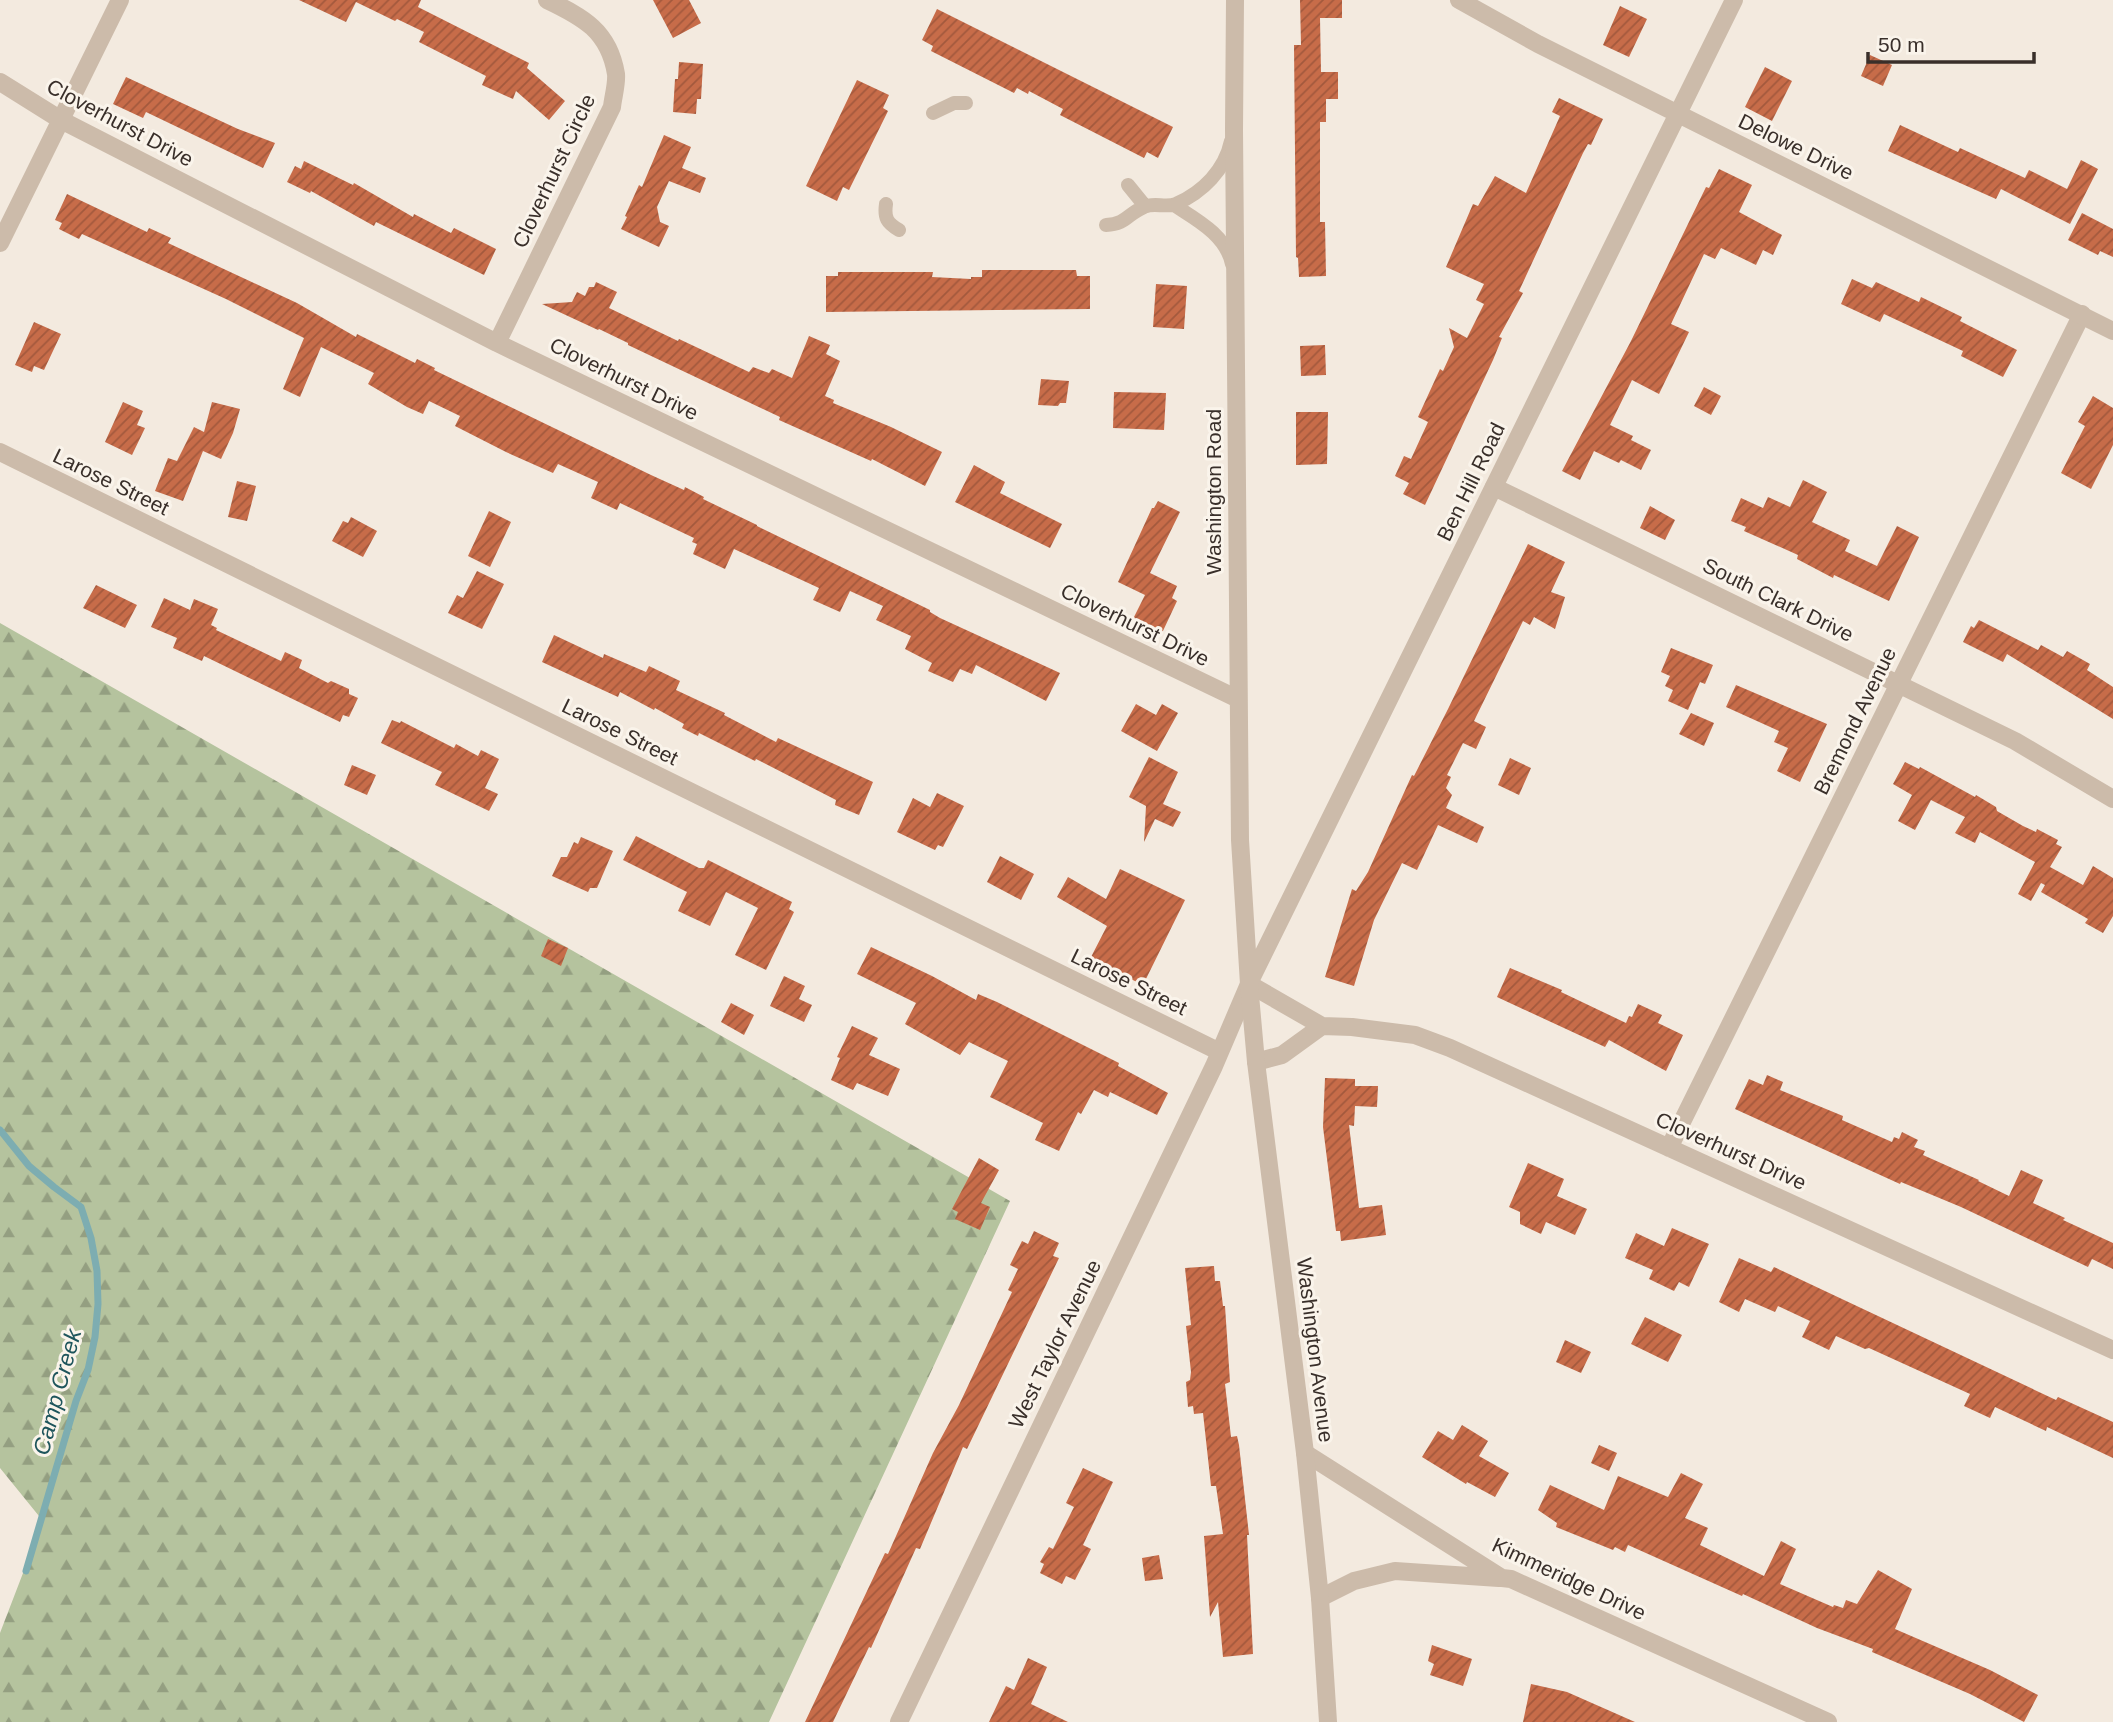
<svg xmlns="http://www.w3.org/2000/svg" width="2113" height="1722" viewBox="0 0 2113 1722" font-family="Arial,sans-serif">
  <defs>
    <pattern id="forest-firs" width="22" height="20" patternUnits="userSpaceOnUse" patternTransform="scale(1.75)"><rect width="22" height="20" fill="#b5c39e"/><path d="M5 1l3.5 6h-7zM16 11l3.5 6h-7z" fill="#949f81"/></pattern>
    <pattern id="building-hatch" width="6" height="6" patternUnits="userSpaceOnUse" patternTransform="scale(1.75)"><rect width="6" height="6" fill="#c76c49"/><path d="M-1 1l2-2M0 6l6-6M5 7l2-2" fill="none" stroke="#a3593d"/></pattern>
  </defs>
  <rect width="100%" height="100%" fill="#f3eadf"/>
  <path fill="url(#forest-firs)" d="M 0,623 L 1010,1201 L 769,1722 L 0,1722 L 0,1633 L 43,1521 L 0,1468 Z"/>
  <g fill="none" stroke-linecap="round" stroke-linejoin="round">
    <path stroke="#7dadb1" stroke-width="7" d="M 0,1130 L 29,1166 L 54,1187 L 81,1207 L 91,1238 L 97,1271 L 98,1304 L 95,1337 L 88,1370 L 76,1401 L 26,1571"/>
  </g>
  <path fill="url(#building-hatch)" d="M 299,0 L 421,0 L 418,7 L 529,63 L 527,68 L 565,101 L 549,120 L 516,91 L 513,99 L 482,85 L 486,76 L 419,42 L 424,32 L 397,19 L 395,21 L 356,2 L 346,22 Z
    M 653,0 L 689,0 L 701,23 L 673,38 Z
    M 1300,0 L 1342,0 L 1342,18 L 1320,18 L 1321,72 L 1338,72 L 1338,99 L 1326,99 L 1326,122 L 1320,122 L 1320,222 L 1325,222 L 1326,276 L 1299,277 L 1298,258 L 1296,257 L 1294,45 L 1301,45 Z
    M 1620,6 L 1647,19 L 1629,57 L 1603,45 Z
    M 937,9 L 1173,127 L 1158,158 L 1147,152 L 1144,158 L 1060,115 L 1063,109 L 1029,91 L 1028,94 L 1017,88 L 1014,93 L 931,51 L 933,46 L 922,40 Z
    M 1870,55 L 1892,65 L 1883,86 L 1861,76 Z
    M 679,62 L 703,64 L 701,99 L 697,99 L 696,114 L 673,112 L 675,79 L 678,79 Z
    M 1765,67 L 1792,81 L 1772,121 L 1745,107 Z
    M 126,77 L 238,129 L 275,143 L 263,168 L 146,112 L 143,118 L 113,104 Z
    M 857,80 L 889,95 L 883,108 L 888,111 L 849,190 L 843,187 L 837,201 L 806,186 Z
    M 1559,98 L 1603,119 L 1591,145 L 1588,144 L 1583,153 L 1519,291 L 1523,293 L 1499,337 L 1502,338 L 1493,360 L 1425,505 L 1403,494 L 1409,483 L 1395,476 L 1404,456 L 1411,459 L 1428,422 L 1418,417 L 1440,369 L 1443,371 L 1454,347 L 1449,328 L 1467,338 L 1484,304 L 1476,300 L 1484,284 L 1446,267 L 1473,204 L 1478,206 L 1495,176 L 1526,193 L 1560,116 L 1552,112 Z
    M 1900,125 L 1958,152 L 1960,148 L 2025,178 L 2029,170 L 2067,189 L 2081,160 L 2098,169 L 2070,224 L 2001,189 L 1996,199 L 1888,151 Z
    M 664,135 L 691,147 L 682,168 L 706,178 L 700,193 L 669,181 L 657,207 L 660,222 L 669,226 L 659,247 L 621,229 L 627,217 L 625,216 L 639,185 L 642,187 Z
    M 304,161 L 353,185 L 354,183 L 413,217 L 414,214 L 451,233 L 454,228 L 496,249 L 484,275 L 376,222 L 374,226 L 311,191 L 310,193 L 287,182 L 295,166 L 301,169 Z
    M 1719,169 L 1752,185 L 1739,212 L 1782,235 L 1773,255 L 1763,250 L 1756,265 L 1721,248 L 1715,259 L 1704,254 L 1671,324 L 1689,332 L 1659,394 L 1632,380 L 1610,425 L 1633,436 L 1631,440 L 1651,450 L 1641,470 L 1621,460 L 1619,463 L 1594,451 L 1580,480 L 1562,471 L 1631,341 L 1706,187 L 1709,188 Z
    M 67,194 L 147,232 L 149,228 L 171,238 L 168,243 L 297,303 L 356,337 L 357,334 L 415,363 L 417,359 L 435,368 L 434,370 L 651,475 L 684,490 L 685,487 L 704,497 L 703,499 L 757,525 L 757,526 L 930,610 L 930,612 L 940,618 L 1060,673 L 1046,701 L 976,665 L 972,674 L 960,669 L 953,682 L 928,671 L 932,663 L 905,649 L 911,636 L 876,620 L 883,606 L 850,591 L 840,612 L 813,600 L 819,588 L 734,549 L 725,569 L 693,554 L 697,544 L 692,542 L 694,538 L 620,503 L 617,510 L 591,498 L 598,482 L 558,464 L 553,473 L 506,452 L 455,426 L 460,416 L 429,401 L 423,414 L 407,407 L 368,384 L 374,373 L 321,347 L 300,397 L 283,389 L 304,338 L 226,299 L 82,234 L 79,239 L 59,229 L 62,223 L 55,220 Z
    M 2082,213 L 2113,229 L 2113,257 L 2100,251 L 2098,255 L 2068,240 Z
    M 982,270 L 1076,270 L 1077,276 L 1090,276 L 1090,309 L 826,312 L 826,276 L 838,276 L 838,272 L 933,272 L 932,277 L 971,279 L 971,277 L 982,277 Z
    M 1852,279 L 1872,288 L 1876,282 L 1919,302 L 1921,297 L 1962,317 L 1960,321 L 2017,350 L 2003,377 L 1961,356 L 1963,351 L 1884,314 L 1880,322 L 1841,304 Z
    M 596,282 L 617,292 L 609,308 L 678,341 L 679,339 L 749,372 L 753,367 L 769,373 L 772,369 L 792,378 L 809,336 L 830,345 L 826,354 L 840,361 L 825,396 L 834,400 L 833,403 L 891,427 L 942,452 L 925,486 L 872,459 L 871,461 L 779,420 L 780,417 L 628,345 L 628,343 L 599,329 L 598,330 L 542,304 L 572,302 L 577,292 L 585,296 L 589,287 L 594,287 Z
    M 1156,284 L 1187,286 L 1184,329 L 1153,327 Z
    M 34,322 L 61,334 L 44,370 L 34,366 L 32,372 L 15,365 Z
    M 1325,345 L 1326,375 L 1301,376 L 1300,346 Z
    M 1041,379 L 1069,381 L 1066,403 L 1060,403 L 1058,406 L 1038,405 Z
    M 1704,387 L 1721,396 L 1711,415 L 1694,406 Z
    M 1114,392 L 1166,393 L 1164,430 L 1113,428 Z
    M 2093,396 L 2113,408 L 2113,445 L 2091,489 L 2061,473 L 2085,426 L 2078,422 Z
    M 123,402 L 143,411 L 137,425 L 145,428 L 132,455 L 105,442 Z
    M 212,402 L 240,409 L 233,433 L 221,459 L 203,451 L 183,501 L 155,491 L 168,458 L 177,461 L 194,427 L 204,432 Z
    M 1296,412 L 1328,412 L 1327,464 L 1296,465 Z
    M 974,465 L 1005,482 L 1000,493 L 1062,524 L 1050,548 L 955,502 Z
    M 1803,480 L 1827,492 L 1812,522 L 1850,540 L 1845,551 L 1877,566 L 1897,526 L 1919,537 L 1889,601 L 1834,575 L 1833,578 L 1797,559 L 1798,555 L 1744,531 L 1746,527 L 1731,521 L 1741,498 L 1763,508 L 1768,497 L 1790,507 Z
    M 237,481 L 256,486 L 247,521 L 228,517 Z
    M 1158,501 L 1180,512 L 1150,573 L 1177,586 L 1172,598 L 1177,601 L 1162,633 L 1133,619 L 1145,595 L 1118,582 L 1152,508 L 1154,508 Z
    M 1650,506 L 1675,520 L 1665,540 L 1640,528 Z
    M 489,511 L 511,522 L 490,567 L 468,556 Z
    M 351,517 L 377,531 L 363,557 L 332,541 L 343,521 L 348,523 Z
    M 1528,544 L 1565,562 L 1551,592 L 1565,597 L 1555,629 L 1534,617 L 1530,625 L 1523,621 L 1474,721 L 1486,727 L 1476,749 L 1463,743 L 1447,775 L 1451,777 L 1446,788 L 1452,795 L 1446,808 L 1484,827 L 1477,843 L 1438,825 L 1417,870 L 1402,863 L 1374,920 L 1354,986 L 1325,977 L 1352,889 L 1356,891 L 1368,872 L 1412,775 L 1414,776 L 1448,709 Z
    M 477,571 L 504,584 L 482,629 L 448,613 L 457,595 L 463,598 Z
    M 96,585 L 137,605 L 125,628 L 83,608 Z
    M 164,598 L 190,610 L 194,599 L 218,609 L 211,625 L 217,628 L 216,630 L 281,661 L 285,652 L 302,660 L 299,668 L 328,683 L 331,681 L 349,689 L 349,694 L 358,698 L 349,717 L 343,715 L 340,722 L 204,656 L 202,661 L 173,648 L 177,638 L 151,627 Z
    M 1979,620 L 2038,650 L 2041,645 L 2063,657 L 2067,651 L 2090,664 L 2087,670 L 2113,687 L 2113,719 L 2007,654 L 2003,662 L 1963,642 L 1971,626 L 1974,628 Z
    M 554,635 L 603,658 L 604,654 L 646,672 L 649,666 L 680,681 L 676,690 L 725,713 L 724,715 L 776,742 L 778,738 L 873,782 L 859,815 L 835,805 L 836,800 L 756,759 L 755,761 L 699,733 L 698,736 L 682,728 L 684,724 L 655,708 L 654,710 L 620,692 L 618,697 L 542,662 Z
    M 1671,648 L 1713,665 L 1705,684 L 1700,682 L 1688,710 L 1668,701 L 1673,690 L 1665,686 L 1670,676 L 1661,672 Z
    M 1736,685 L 1827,724 L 1800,782 L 1777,771 L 1788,748 L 1774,742 L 1779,731 L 1726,707 Z
    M 1136,704 L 1156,715 L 1162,704 L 1178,713 L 1157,751 L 1121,731 Z
    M 1691,713 L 1714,723 L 1704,746 L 1679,734 Z
    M 392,720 L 400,723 L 401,721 L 454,748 L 456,744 L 478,756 L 481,750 L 499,759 L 485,788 L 498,794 L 489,811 L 435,785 L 442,772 L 381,743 Z
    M 1149,757 L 1178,772 L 1163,804 L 1181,812 L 1173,827 L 1155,819 L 1144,842 L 1146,806 L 1129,797 Z
    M 1510,758 L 1531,768 L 1519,795 L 1498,785 Z
    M 1905,762 L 1919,769 L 1920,767 L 1975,797 L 1976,795 L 1996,807 L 1997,811 L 2023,826 L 2036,832 L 2037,829 L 2058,840 L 2056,844 L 2062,847 L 2050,867 L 2083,885 L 2093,866 L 2113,878 L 2113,916 L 2103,933 L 2085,923 L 2088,919 L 2041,892 L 2045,885 L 2041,883 L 2031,901 L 2018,894 L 2035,862 L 1980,832 L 1975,843 L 1955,833 L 1965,817 L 1931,800 L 1915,830 L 1898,821 L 1912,795 L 1893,784 Z
    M 352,765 L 376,775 L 367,795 L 344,785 Z
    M 937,793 L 964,806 L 943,847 L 938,845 L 935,850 L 897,832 L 913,798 L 930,807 Z
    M 636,836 L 699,868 L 704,868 L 708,860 L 792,902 L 789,909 L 794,912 L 766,970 L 735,955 L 758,908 L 726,892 L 710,926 L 678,911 L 687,892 L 623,860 Z
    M 581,837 L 613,851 L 597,888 L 590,888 L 588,892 L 552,876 L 561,857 L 567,857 L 574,842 L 578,844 Z
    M 1000,856 L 1034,874 L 1021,900 L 987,882 Z
    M 1120,869 L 1185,900 L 1143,985 L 1090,959 L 1107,926 L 1057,897 L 1068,877 L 1106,899 Z
    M 548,939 L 568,948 L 561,966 L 541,956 Z
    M 871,947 L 932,976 L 976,1000 L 978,994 L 997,1002 L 1119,1063 L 1118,1066 L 1168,1093 L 1157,1115 L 1110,1092 L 1108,1097 L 1094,1090 L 1081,1114 L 1078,1112 L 1059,1151 L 1035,1140 L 1043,1123 L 990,1097 L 1008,1061 L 969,1042 L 960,1055 L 905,1024 L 916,1003 L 857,974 Z
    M 1510,968 L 1562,990 L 1561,992 L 1626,1023 L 1629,1016 L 1632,1017 L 1638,1004 L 1662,1015 L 1658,1023 L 1683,1035 L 1666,1071 L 1609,1040 L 1605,1047 L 1497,997 Z
    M 784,976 L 805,986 L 799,999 L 812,1005 L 804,1022 L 770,1006 Z
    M 731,1003 L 754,1015 L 744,1035 L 721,1022 Z
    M 852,1026 L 878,1038 L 869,1055 L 900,1069 L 888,1096 L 857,1083 L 853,1090 L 831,1080 L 840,1058 L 837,1057 Z
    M 1767,1075 L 1783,1082 L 1780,1090 L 1843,1116 L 1842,1120 L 1892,1142 L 1894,1137 L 1899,1139 L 1902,1132 L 1918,1140 L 1914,1147 L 1925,1151 L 1923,1155 L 1979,1180 L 1978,1181 L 2009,1196 L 2021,1170 L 2043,1180 L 2033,1203 L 2065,1218 L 2063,1220 L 2113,1243 L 2113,1269 L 2092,1259 L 2088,1267 L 1961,1207 L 1901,1182 L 1900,1184 L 1735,1109 L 1749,1079 L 1763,1085 Z
    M 1325,1078 L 1355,1079 L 1355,1086 L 1378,1086 L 1377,1107 L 1355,1106 L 1354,1126 L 1349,1125 L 1359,1208 L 1382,1205 L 1386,1235 L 1341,1241 L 1340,1231 L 1336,1231 L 1323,1127 Z
    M 979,1158 L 999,1170 L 981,1203 L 990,1207 L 980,1230 L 955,1219 L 958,1212 L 952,1209 Z
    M 1528,1163 L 1564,1179 L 1557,1196 L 1587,1209 L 1575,1235 L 1546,1222 L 1541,1234 L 1520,1224 L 1520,1212 L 1509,1207 Z
    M 1672,1228 L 1709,1244 L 1689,1287 L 1679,1282 L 1674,1291 L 1649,1279 L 1653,1270 L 1625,1258 L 1636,1233 L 1664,1246 Z
    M 1034,1231 L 1059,1243 L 1053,1256 L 1059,1258 L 967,1449 L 963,1447 L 920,1549 L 916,1548 L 871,1648 L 869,1647 L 833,1722 L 805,1722 L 885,1553 L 888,1554 L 933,1453 L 959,1405 L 1012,1292 L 1008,1290 L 1018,1269 L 1010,1265 L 1022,1241 L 1028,1244 Z
    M 1739,1258 L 1771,1272 L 1774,1267 L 2056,1400 L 2058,1397 L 2113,1422 L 2113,1458 L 2047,1427 L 2046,1431 L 1995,1407 L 1990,1418 L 1964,1406 L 1970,1394 L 1869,1348 L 1865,1349 L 1836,1336 L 1829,1350 L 1802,1337 L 1810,1321 L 1778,1306 L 1775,1312 L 1745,1299 L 1739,1312 L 1719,1302 Z
    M 1214,1266 L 1215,1281 L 1220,1281 L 1223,1306 L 1225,1306 L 1230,1382 L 1225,1384 L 1231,1437 L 1237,1436 L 1239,1445 L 1249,1535 L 1247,1535 L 1253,1654 L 1223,1657 L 1218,1602 L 1210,1617 L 1204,1536 L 1223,1534 L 1216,1486 L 1211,1486 L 1203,1413 L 1194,1414 L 1193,1406 L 1188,1407 L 1186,1382 L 1190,1380 L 1191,1372 L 1186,1326 L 1191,1325 L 1185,1268 Z
    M 1645,1317 L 1682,1335 L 1668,1362 L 1631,1344 Z
    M 1565,1340 L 1591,1352 L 1581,1373 L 1556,1362 Z
    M 1462,1425 L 1488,1441 L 1479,1456 L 1509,1473 L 1495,1497 L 1467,1482 L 1466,1484 L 1422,1457 L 1438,1431 L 1453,1440 Z
    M 1599,1445 L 1617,1453 L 1609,1471 L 1591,1463 Z
    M 1083,1468 L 1113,1482 L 1083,1545 L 1091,1549 L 1075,1580 L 1066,1576 L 1062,1584 L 1040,1573 L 1044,1564 L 1040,1562 L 1049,1547 L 1053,1549 L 1074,1507 L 1066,1503 Z
    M 1681,1473 L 1703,1484 L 1685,1518 L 1708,1528 L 1700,1545 L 1764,1576 L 1781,1541 L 1796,1549 L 1780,1584 L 1833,1607 L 1834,1605 L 1843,1608 L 1846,1600 L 1857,1604 L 1878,1570 L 1912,1589 L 1895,1629 L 1990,1670 L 2038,1695 L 2024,1722 L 1970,1694 L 1872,1652 L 1873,1649 L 1817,1628 L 1743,1594 L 1742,1596 L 1628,1545 L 1625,1552 L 1615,1547 L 1613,1550 L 1556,1527 L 1557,1523 L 1538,1510 L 1550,1485 L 1604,1510 L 1618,1476 L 1668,1497 Z
    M 1159,1555 L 1163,1579 L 1145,1581 L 1142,1558 Z
    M 1432,1645 L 1472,1659 L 1463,1686 L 1430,1675 L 1434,1664 L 1428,1661 Z
    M 1028,1658 L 1047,1667 L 1031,1704 L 1068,1722 L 989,1722 L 1006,1686 L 1014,1690 Z
    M 1531,1684 L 1567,1692 L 1635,1722 L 1523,1722 Z"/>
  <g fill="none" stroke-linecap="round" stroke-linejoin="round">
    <path stroke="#cba" stroke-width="14" d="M 933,113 L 954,103 L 966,103
      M 1128,185 L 1145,206
      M 886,204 C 884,218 887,223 899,230
      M 1174,205 C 1197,220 1226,235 1232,264
      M 1106,225 C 1127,224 1127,214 1144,207 C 1153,202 1166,208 1176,204 C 1203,192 1225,170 1231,141"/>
    <path stroke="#cba" stroke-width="18" d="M 0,82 L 61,120 L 497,343 L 1238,699
      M 0,243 L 120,0
      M 497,343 L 612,107 C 613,97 617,84 616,74 C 609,31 583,17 547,0
      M 0,452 L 1220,1052
      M 1494,487 L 2015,741 L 2113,799
      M 1256,1062 L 1282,1055 L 1322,1026
      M 1669,1148 L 2082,314
      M 1305,1453 L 1502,1578 L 1511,1579 L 1828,1722
      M 1320,1598 L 1354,1581 L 1395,1571 L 1499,1578
      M 899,1722 L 1214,1066 L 1249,984 L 1322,1026 L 1352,1027 L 1415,1035 L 1450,1048 L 2113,1350"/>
    <path stroke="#cba" stroke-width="18" d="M 1235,0 L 1234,130 L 1240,840 L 1249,984 L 1256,1062 L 1305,1453 L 1320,1598 L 1328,1722
      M 1459,0 L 1538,44 L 2113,331
      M 1250,981 L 1734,0"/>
  </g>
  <g text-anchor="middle" stroke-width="6" stroke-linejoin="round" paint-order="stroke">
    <g font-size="21" fill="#392f2a" stroke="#faf4eb">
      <text transform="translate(120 123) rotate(28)" y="7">Cloverhurst Drive</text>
      <text transform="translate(1796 147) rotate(26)" y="7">Delowe Drive</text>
      <text transform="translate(554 171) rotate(-65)" y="7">Cloverhurst Circle</text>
      <text transform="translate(624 379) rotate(26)" y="7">Cloverhurst Drive</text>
      <text transform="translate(111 482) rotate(26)" y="7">Larose Street</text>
      <text transform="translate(1471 482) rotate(-64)" y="7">Ben Hill Road</text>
      <text transform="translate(1214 492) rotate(-90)" y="7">Washington Road</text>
      <text transform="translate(1778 600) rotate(26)" y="7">South Clark Drive</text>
      <text transform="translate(1135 625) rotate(26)" y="7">Cloverhurst Drive</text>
      <text transform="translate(1855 721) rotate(-64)" y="7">Bremond Avenue</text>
      <text transform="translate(620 732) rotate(26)" y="7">Larose Street</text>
      <text transform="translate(1129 982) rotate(26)" y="7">Larose Street</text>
      <text transform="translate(1731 1151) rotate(24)" y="7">Cloverhurst Drive</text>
      <text transform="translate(1055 1344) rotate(-64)" y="7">West Taylor Avenue</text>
      <text transform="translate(1315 1350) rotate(83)" y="7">Washington Avenue</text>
      <text transform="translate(1569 1579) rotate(25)" y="7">Kimmeridge Drive</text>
    </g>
    <g font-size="23" font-style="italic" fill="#1e555c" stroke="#faf4eb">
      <text transform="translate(57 1392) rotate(-75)" y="8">Camp Creek</text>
    </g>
  </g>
  <path d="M1868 52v10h166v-10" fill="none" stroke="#392f2a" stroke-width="3.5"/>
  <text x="1878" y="52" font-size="21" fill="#392f2a" stroke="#faf4eb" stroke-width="5" paint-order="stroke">50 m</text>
</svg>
